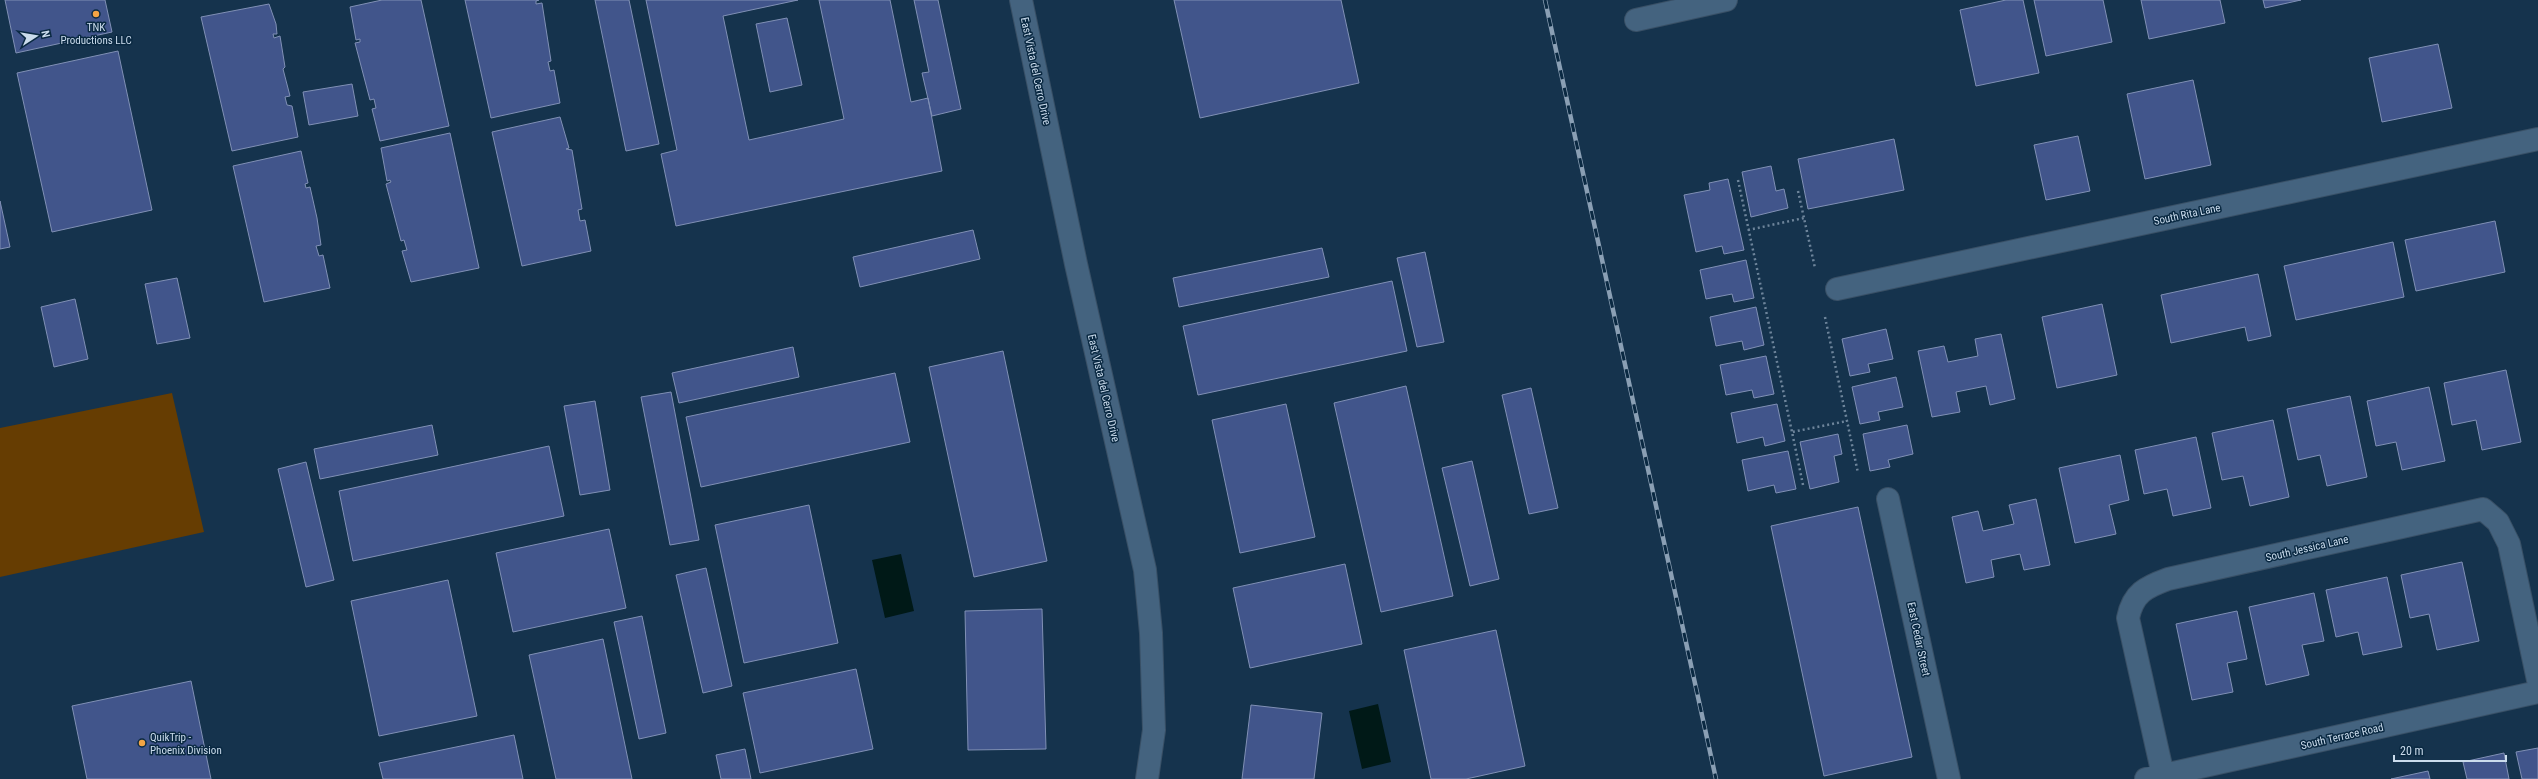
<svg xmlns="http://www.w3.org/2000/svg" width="2538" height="779" viewBox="0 0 2538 779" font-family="'Roboto Condensed',sans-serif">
  <rect width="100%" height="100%" fill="#15334d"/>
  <path fill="#663d02" d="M 172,393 L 204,532 L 0,577 L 0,428 Z"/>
  <path fill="#001917" d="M 901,554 L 914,611 L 885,618 L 872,560 Z
    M 1378,704 L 1391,762 L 1362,769 L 1349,711 Z"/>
  <path fill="#41558b" stroke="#8090b5" d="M 5,0 L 105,0 L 112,32 L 16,53 Z
    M 382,0 L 421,0 L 449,126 L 380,141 L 372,109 L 376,108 L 374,99 L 370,100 L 355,43 L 360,42 L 360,39 L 356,40 L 350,7 Z
    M 465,0 L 539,0 L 536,1 L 536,4 L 542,3 L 551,61 L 548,62 L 550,71 L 554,70 L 560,103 L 491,118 Z
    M 595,0 L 629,0 L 659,144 L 626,151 Z
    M 646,0 L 798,0 L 723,16 L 749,140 L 844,119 L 819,0 L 890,0 L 911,102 L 928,98 L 942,171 L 676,226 L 661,154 L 677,150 Z
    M 914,0 L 938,0 L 961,109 L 932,116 L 922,73 L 929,72 Z
    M 1174,0 L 1341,0 L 1359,83 L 1200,118 Z
    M 2006,0 L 2023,0 L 2039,73 L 1976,86 L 1960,10 Z
    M 2034,0 L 2103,0 L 2112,42 L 2046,56 Z
    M 2141,0 L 2220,0 L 2225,23 L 2149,39 Z
    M 2263,0 L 2301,0 L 2265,8 Z
    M 269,4 L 276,24 L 277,34 L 273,34 L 274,38 L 280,36 L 285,67 L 283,69 L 290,96 L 285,97 L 287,105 L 292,106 L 298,137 L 232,151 L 201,17 Z
    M 787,18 L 802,85 L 770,92 L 756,24 Z
    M 2438,44 L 2452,108 L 2382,122 L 2369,58 Z
    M 118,51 L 152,210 L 52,232 L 17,73 Z
    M 2193,80 L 2211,165 L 2145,179 L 2127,94 Z
    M 352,84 L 358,116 L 309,125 L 303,92 Z
    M 560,117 L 569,148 L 566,149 L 572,150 L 582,209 L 578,210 L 580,221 L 585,220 L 591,251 L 522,266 L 492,132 Z
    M 450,133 L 479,268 L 411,282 L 402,251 L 407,250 L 404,240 L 401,241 L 386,184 L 391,182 L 390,180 L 387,181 L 381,148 Z
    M 2078,136 L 2090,191 L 2046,200 L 2034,145 Z
    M 1894,139 L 1904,190 L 1808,209 L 1798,159 Z
    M 301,151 L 308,183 L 305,184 L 306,188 L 310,187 L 317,218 L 321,245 L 316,246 L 319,256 L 323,255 L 330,288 L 264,302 L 233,166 Z
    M 1771,166 L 1776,191 L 1784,189 L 1788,208 L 1751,217 L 1742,172 Z
    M 1728,179 L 1744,250 L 1724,254 L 1722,246 L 1696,252 L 1684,195 L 1710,190 L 1709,183 Z
    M 0,201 L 10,247 L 0,249 Z
    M 2495,221 L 2505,272 L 2416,291 L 2405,240 Z
    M 973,230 L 980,259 L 860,287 L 853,257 Z
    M 2393,242 L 2404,297 L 2296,320 L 2284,266 Z
    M 1322,248 L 1329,277 L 1179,307 L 1173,278 Z
    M 1425,252 L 1444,342 L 1417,347 L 1397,258 Z
    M 1746,260 L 1754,298 L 1734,302 L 1732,294 L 1706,299 L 1700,270 Z
    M 2258,274 L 2271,336 L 2248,341 L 2245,327 L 2171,343 L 2161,295 Z
    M 177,278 L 190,338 L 157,344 L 145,284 Z
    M 1392,281 L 1407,351 L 1198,395 L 1183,326 Z
    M 75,299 L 88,359 L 54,367 L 41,307 Z
    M 2102,304 L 2117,375 L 2057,388 L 2042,317 Z
    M 1756,307 L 1764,345 L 1744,350 L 1742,341 L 1716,346 L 1710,317 Z
    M 1886,329 L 1893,359 L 1868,364 L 1870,372 L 1850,376 L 1842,339 Z
    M 2001,334 L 2015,399 L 1990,405 L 1986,386 L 1956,392 L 1960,412 L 1932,417 L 1918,351 L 1944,346 L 1948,362 L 1978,356 L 1975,339 Z
    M 793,347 L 799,377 L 679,403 L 672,373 Z
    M 1003,351 L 1047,561 L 974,577 L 929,367 Z
    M 1766,356 L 1774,394 L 1754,398 L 1752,390 L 1726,395 L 1720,365 Z
    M 2506,370 L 2521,442 L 2482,450 L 2476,420 L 2452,425 L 2444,383 Z
    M 895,373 L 910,442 L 701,487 L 686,417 Z
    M 1896,377 L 1903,407 L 1878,412 L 1880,420 L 1860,424 L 1852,387 Z
    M 1406,386 L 1453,596 L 1381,612 L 1334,403 Z
    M 2429,387 L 2445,461 L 2402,470 L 2396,442 L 2376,446 L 2367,401 Z
    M 1531,388 L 1558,508 L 1529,514 L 1502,395 Z
    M 671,392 L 699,540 L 670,545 L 641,397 Z
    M 2350,396 L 2367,477 L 2327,486 L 2320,455 L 2298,460 L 2287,409 Z
    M 595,401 L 610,490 L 580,495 L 564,406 Z
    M 1286,404 L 1315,537 L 1240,553 L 1212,420 Z
    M 1777,404 L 1785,441 L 1765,446 L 1763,437 L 1737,443 L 1731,413 Z
    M 2273,420 L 2289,497 L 2250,506 L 2243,476 L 2222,480 L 2212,433 Z
    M 432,425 L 438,455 L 320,479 L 314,449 Z
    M 1907,425 L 1913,454 L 1888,460 L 1890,467 L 1870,471 L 1863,434 Z
    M 1838,434 L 1842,454 L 1834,456 L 1839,482 L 1810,489 L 1800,442 Z
    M 2196,437 L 2211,508 L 2173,516 L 2167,489 L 2144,494 L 2135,450 Z
    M 549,446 L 564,516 L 353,561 L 339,491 Z
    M 1788,451 L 1796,489 L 1776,493 L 1774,485 L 1748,491 L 1742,460 Z
    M 2120,455 L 2129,500 L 2109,505 L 2116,534 L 2075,543 L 2059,468 Z
    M 1472,461 L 1499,579 L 1470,586 L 1442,468 Z
    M 306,462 L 334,580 L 306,587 L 278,469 Z
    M 2036,499 L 2050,565 L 2024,570 L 2020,554 L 1991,560 L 1994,577 L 1966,583 L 1952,517 L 1978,511 L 1983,531 L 2014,524 L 2009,505 Z
    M 809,505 L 838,643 L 744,663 L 715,525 Z
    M 1858,507 L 1912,757 L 1824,776 L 1771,526 Z
    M 609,529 L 626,608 L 513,632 L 496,553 Z
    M 2462,562 L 2479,641 L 2437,650 L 2429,614 L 2410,618 L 2401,575 Z
    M 1345,564 L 1362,644 L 1250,668 L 1233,588 Z
    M 706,568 L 732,686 L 703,693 L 676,575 Z
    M 2387,577 L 2402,647 L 2363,655 L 2358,632 L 2336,637 L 2326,590 Z
    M 448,580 L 477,716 L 379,736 L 351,601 Z
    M 2314,593 L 2324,641 L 2302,645 L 2309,675 L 2266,685 L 2249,607 Z
    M 1042,609 L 1046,749 L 968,750 L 965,611 Z
    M 2237,611 L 2247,659 L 2227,663 L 2233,692 L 2192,700 L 2176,624 Z
    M 642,616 L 666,733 L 639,739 L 614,622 Z
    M 1496,630 L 1525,766 L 1466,779 L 1431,779 L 1404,650 Z
    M 603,639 L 632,779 L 556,779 L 529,655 Z
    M 856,669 L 873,749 L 760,773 L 743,693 Z
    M 191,681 L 211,779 L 87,779 L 72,706 Z
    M 1251,705 L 1322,713 L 1314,779 L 1242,779 Z
    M 514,735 L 523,779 L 383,779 L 379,763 Z
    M 2538,748 L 2538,779 L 2522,779 L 2516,752 Z
    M 745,749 L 751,779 L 721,779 L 716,755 Z
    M 2504,753 L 2509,779 L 2467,779 L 2463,762 Z
    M 2428,771 L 2430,779 L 2391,779 Z"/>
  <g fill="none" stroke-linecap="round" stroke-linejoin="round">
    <defs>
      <path id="street" d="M 1636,20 L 1726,0
        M 1837,289 L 2538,139
        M 1888,499 L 1949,779
        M 2163,775 L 2128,618 C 2133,593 2146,587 2168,579 L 2483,509 L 2498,522 L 2509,544 L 2538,680
        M 2146,779 L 2538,692"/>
      <path id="secondary" d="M 1021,0 L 1076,264 L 1145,570 L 1151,633 L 1154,730 L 1147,779"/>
    </defs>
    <use href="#street" stroke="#395066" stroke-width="24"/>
    <use href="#secondary" stroke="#395066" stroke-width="24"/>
    <path stroke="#6e859b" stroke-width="2.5" stroke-dasharray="2 3" stroke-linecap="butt" d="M 1738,180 L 1792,432
      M 1798,191 L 1815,268
      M 1748,230 L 1804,218
      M 1825,317 L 1858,473
      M 1803,485 L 1792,432 L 1847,421"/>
    <use href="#street" stroke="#44637f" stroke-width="22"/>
    <use href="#secondary" stroke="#44637f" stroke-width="22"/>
    <defs>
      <path id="rail" d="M 1545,0 L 1716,779"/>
    </defs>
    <use href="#rail" stroke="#8a9fb4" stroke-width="4.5"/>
    <use href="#rail" stroke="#0a2942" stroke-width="3" stroke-dasharray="9" stroke-linecap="butt"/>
  </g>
  <g fill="#f4a444" stroke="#0a2942" stroke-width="1.5">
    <circle cx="96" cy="14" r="4"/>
    <circle cx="142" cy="743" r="4"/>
  </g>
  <g text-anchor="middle" stroke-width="3" stroke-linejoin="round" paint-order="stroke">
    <g font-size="11" fill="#cbdced" stroke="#0a2942">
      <text x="96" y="31">TNK<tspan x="96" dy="13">Productions LLC</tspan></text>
      <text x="150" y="741" text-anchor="start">QuikTrip -<tspan x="150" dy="13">Phoenix Division</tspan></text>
    </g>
    <g font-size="11" fill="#cbdced" stroke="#0a2942">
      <text transform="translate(1036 71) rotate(78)" y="4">East Vista del Cerro Drive</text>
      <text transform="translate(2187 214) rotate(-12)" y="4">South Rita Lane</text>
      <text transform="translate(1104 388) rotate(77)" y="4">East Vista del Cerro Drive</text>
      <text transform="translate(2307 548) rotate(-13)" y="4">South Jessica Lane</text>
      <text transform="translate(1919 639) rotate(78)" y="4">East Cedar Street</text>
      <text transform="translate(2342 736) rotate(-13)" y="4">South Terrace Road</text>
    </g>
  </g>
  <g transform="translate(36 36) rotate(78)" stroke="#0a2942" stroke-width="3" paint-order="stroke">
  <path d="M0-3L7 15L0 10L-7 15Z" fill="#cbdced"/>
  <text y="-6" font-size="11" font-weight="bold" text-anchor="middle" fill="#cbdced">N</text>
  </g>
  <path d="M2394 755v6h112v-6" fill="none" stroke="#cbdced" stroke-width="2"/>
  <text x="2400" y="755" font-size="12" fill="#cbdced" stroke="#0a2942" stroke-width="3" paint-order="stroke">20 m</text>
</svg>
